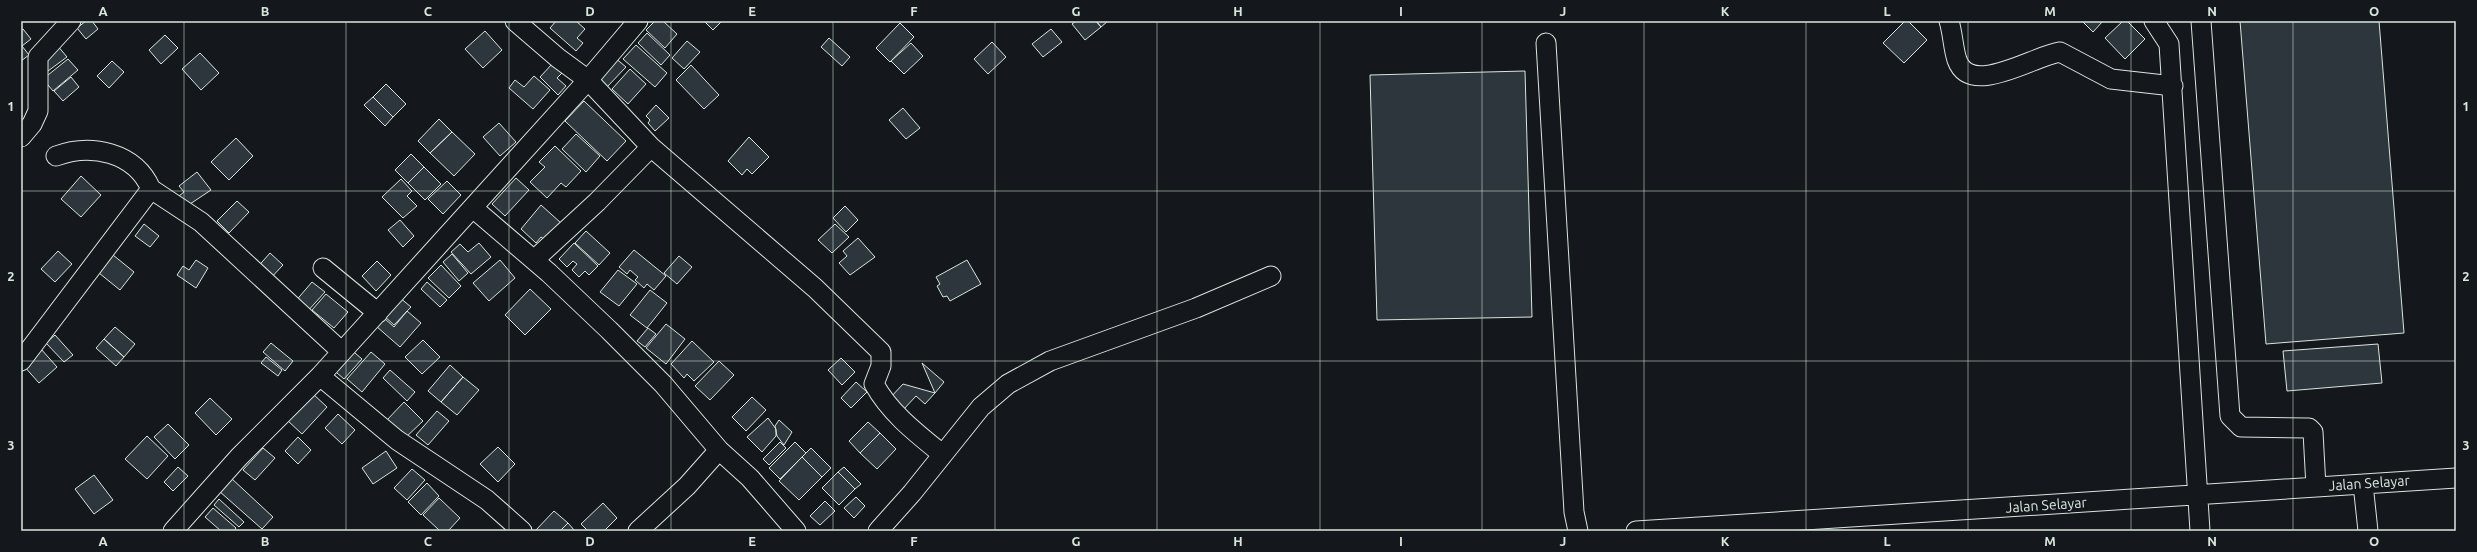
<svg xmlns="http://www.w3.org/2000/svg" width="2477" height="552" viewBox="0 0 2477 552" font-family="Ubuntu,sans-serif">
  <rect width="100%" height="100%" fill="#14181c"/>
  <path fill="#2c363c" stroke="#d8e6dc" d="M 86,21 L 92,21 L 98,29 L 86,39 L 77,28 Z
    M 556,21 L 576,21 L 585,29 L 577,38 L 583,43 L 576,51 L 550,28 Z
    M 655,21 L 663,21 L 677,34 L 665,48 L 646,30 Z
    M 704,21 L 722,21 L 713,30 Z
    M 1076,21 L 1096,21 L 1101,27 L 1085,40 L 1072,24 Z
    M 1096,21 L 1108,21 L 1101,27 Z
    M 1905,21 L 1908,21 L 1927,40 L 1904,63 L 1883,43 Z
    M 2082,21 L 2103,21 L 2093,32 Z
    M 2123,21 L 2127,21 L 2145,39 L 2125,59 L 2105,38 Z
    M 2240,21 L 2379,21 L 2404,333 L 2266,344 Z
    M 900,23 L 914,37 L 890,62 L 876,48 Z
    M 23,29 L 31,39 L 22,46 L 29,55 L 21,61 L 21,30 Z
    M 1051,29 L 1062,42 L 1043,57 L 1032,44 Z
    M 485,31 L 502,50 L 483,68 L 465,49 Z
    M 647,33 L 670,55 L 661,65 L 638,43 Z
    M 165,35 L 178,48 L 161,64 L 149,50 Z
    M 829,38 L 850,57 L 842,66 L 821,47 Z
    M 687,41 L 700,52 L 684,69 L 672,58 Z
    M 992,42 L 1006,57 L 988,74 L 974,59 Z
    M 911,43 L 923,56 L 904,74 L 891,61 Z
    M 57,45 L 67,57 L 48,71 L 39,59 Z
    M 636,45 L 667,73 L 655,87 L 623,59 Z
    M 200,53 L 219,73 L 201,90 L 182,69 Z
    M 614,57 L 626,67 L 607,87 L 595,76 Z
    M 68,59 L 78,70 L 53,91 L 43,79 Z
    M 112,61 L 124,72 L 109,88 L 97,76 Z
    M 553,63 L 563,72 L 557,78 L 566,86 L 558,95 L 540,77 Z
    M 691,65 L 719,95 L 704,109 L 676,80 Z
    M 630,69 L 646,84 L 628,104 L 612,89 Z
    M 1525,71 L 1532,317 L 1377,320 L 1370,75 Z
    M 534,76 L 550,90 L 533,109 L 509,88 L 515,80 L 524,87 Z
    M 71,77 L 79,87 L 63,101 L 54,91 Z
    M 386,84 L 406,104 L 393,117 L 373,97 Z
    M 373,97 L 393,117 L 385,126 L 364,105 Z
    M 584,101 L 626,141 L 607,161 L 565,121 Z
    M 656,105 L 669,118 L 655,131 L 648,123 L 650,120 L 646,116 Z
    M 903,108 L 920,128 L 906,139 L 889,120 Z
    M 439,119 L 452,132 L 430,153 L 418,141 Z
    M 499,123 L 516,142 L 500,156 L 483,137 Z
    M 452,132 L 475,154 L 454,176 L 430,153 Z
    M 576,134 L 600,156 L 586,172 L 562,149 Z
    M 749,137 L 769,157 L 752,174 L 747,169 L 742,175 L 728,161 Z
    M 236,138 L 253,156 L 229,180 L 211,162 Z
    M 555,146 L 581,171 L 566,187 L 561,183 L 547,198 L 530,182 L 545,167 L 539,162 Z
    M 411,154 L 424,167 L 408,183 L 395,170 Z
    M 424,167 L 441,184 L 425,200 L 408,183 Z
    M 197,172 L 211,190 L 187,206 L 179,196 L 184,192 L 179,186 Z
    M 81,176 L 101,195 L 81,217 L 61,199 Z
    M 516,178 L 529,190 L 505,216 L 492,204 Z
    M 401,179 L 412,191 L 407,196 L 417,206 L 403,218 L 382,197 Z
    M 447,181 L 461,195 L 443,214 L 428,199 Z
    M 237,201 L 249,212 L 229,233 L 217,221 Z
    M 541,205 L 561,223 L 546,241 L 541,237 L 536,243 L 521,229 Z
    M 845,206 L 858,220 L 846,232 L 833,218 Z
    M 400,220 L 414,236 L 403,247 L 388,230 Z
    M 144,224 L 159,236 L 150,247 L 135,236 Z
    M 835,224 L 849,237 L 832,253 L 818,240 Z
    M 586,231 L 610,253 L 599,265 L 575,243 Z
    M 858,238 L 875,257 L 850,275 L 839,263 L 847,256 L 843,251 Z
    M 479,243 L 491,257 L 471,274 L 451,252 L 460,244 L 468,252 Z
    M 574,243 L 598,266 L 589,275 L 585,271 L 579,277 L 572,270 L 577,264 L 573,261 L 567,267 L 559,259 Z
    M 634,250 L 666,276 L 654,290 L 647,284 L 644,288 L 635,280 L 638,277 L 630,270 L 627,274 L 619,267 Z
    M 58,251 L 72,264 L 55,282 L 41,269 Z
    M 270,253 L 283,265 L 268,281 L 255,270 Z
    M 452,254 L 468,273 L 459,281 L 443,262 Z
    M 113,255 L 134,272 L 120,290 L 99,273 Z
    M 679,256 L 692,267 L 677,284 L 664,273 Z
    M 196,260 L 208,268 L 196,288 L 177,275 L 183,266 L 189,270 Z
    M 500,260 L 515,278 L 489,301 L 473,283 Z
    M 967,260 L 981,284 L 950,301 L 947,296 L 943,297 L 937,286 L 940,284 L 936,277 Z
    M 377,261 L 391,275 L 376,291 L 362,276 Z
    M 441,265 L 461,286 L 449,298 L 428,278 Z
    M 618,270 L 637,284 L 619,306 L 600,292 Z
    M 312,282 L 325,292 L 306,313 L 294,303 Z
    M 427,282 L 447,300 L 440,307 L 421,289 Z
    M 530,289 L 551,309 L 525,335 L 505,315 Z
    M 650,290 L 667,303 L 647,328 L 630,315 Z
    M 326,294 L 348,312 L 334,328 L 312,310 Z
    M 399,297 L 411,307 L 394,325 L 383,315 Z
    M 407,311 L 421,323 L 400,347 L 376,326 L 384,318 L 394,327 Z
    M 666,324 L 685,339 L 666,364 L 646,348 Z
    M 115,327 L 135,344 L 124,357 L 104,339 Z
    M 648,328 L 656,334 L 645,347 L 637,341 Z
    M 55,335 L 73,355 L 64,362 L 46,343 Z
    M 104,339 L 124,357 L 116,366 L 96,348 Z
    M 423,340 L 440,357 L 422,374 L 405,357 Z
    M 692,341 L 714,362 L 694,381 L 687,374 L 684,378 L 671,364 Z
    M 271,343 L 293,361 L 285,371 L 263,352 Z
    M 2378,344 L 2382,383 L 2287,391 L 2283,351 Z
    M 348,347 L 362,359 L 344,379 L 330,367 Z
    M 41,349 L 57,367 L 39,383 L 23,365 Z
    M 371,352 L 385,364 L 362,392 L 347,379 Z
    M 266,357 L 282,370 L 278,376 L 261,363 Z
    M 841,358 L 855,372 L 842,385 L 828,370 Z
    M 719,361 L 734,375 L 710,400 L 695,386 Z
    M 922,363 L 944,382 L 935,393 Z
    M 450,365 L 463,377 L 441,402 L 428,391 Z
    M 390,370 L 415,392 L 407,401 L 383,378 Z
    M 463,377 L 479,390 L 457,415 L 441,402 Z
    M 856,382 L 867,392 L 851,408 L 841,398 Z
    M 903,384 L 935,393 L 925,404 L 916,396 L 903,410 L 890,398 Z
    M 312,393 L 327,407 L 302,434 L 287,420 Z
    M 752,397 L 766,410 L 746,431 L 732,417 Z
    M 210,398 L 232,419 L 216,435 L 195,413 Z
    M 404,402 L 423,421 L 404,439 L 386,421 Z
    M 437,411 L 449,421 L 428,445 L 416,435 Z
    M 338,414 L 355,430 L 342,444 L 325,428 Z
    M 768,418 L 776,429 L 776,436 L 762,452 L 747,437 Z
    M 779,420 L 792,432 L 784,445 L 777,436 L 775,426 Z
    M 868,422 L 880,433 L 860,453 L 849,441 Z
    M 168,424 L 189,445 L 175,459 L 154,437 Z
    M 880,433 L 896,449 L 877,469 L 860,453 Z
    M 147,436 L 168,456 L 147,479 L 125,459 Z
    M 298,437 L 311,450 L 298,464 L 285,451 Z
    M 780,442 L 786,448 L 769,465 L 763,459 Z
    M 795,442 L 806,453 L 780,479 L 769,468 Z
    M 498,447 L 515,464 L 498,482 L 480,464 Z
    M 263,448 L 275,458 L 255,480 L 243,470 Z
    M 811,448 L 831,468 L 822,477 L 802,457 Z
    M 386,451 L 397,468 L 373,484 L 362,468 Z
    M 802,457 L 822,477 L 799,500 L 779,481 Z
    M 178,467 L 188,476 L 173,491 L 164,482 Z
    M 844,467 L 861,484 L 855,489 L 838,472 Z
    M 412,469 L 425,480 L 407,500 L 394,488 Z
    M 838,472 L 855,489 L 839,505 L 822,488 Z
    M 94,475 L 113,500 L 94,514 L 75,489 Z
    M 231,478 L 273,517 L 262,529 L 219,491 Z
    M 427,483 L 439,496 L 421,515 L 408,502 Z
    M 856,497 L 865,506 L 854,518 L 844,508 Z
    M 439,498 L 460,518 L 448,531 L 440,531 L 423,515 Z
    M 219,499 L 244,522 L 239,527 L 214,505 Z
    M 825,501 L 835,511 L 820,525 L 810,516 Z
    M 603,503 L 617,518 L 604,531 L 588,531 L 581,524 Z
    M 213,508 L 236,528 L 234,531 L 221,531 L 205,517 Z
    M 554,511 L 568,523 L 560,531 L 535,531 Z
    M 568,523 L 575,531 L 560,531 Z"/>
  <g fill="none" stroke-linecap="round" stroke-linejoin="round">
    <defs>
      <path id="minor" d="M 515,21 L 558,58 L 588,80 L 651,147 L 815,288 L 881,352 L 881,366 L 874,384 C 890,413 916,433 942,454
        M 1949,21 C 1953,34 1953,48 1957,60 C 1971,98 2033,56 2060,52 L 2111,79 L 2173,86
        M 2154,21 L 2169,44 L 2200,531
        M 2201,21 L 2230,416 L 2241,427 L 2309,428 L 2313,432 L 2316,487
        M 1546,43 L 1574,512 L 1578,531
        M 21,137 L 32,124 L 38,111 L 38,57 L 71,21
        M 56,156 C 91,143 135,152 151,189
        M 473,208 L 549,273 L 609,330 L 663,384 L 719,450 L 750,478 L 796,531
        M 534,260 L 597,202 L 651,147
        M 323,268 L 378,313
        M 21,361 L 151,189 L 201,222 L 342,352
        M 320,376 L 397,440 L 487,500 L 522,531
        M 2363,484 L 2368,531
        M 173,531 L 239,457 L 320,376 L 588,80 L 638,21
        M 638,531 L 687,486 L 719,450
        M 878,531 L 912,493 L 981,407 L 1008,384 L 1050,361 L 1196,308 L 1271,276
        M 1636,531 L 2456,478"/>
    </defs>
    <use href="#minor" stroke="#d8e6dc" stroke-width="21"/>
    <use href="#minor" stroke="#14181c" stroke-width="19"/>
  </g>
  <path fill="none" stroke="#d8e6dc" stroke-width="1" stroke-opacity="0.55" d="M 184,21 L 184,531M 346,21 L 346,531M 509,21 L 509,531M 671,21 L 671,531M 833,21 L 833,531M 995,21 L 995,531M 1157,21 L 1157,531M 1320,21 L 1320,531M 1482,21 L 1482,531M 1644,21 L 1644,531M 1806,21 L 1806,531M 1968,21 L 1968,531M 2131,21 L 2131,531M 2293,21 L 2293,531M 21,191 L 2456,191M 21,361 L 2456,361"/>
  <g text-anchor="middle" stroke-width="3" stroke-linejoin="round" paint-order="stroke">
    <g font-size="14" fill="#d8e6dc" stroke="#14181c">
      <text transform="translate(2369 483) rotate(-4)" y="5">Jalan Selayar</text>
      <text transform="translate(2046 505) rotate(-4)" y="5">Jalan Selayar</text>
    </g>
  </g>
  <rect width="2477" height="552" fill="none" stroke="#14181c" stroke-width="44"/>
  <rect x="22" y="22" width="2433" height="508" fill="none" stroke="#d8e6dc" stroke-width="1.5"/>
  <g font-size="13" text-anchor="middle" font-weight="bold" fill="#d8e6dc">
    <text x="103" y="16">A</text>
    <text x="265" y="16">B</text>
    <text x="428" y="16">C</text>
    <text x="590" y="16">D</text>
    <text x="752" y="16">E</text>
    <text x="914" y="16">F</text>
    <text x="1076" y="16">G</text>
    <text x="1238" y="16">H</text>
    <text x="1401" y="16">I</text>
    <text x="1563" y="16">J</text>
    <text x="1725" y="16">K</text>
    <text x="1887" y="16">L</text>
    <text x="2050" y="16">M</text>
    <text x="2212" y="16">N</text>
    <text x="2374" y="16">O</text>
    <text x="11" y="111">1</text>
    <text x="2466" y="111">1</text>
    <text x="11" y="281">2</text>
    <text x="2466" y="281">2</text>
    <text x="11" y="450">3</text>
    <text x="2466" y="450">3</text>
    <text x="103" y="546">A</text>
    <text x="265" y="546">B</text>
    <text x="428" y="546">C</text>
    <text x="590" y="546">D</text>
    <text x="752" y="546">E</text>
    <text x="914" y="546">F</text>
    <text x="1076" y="546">G</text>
    <text x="1238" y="546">H</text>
    <text x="1401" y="546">I</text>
    <text x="1563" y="546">J</text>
    <text x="1725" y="546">K</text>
    <text x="1887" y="546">L</text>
    <text x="2050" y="546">M</text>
    <text x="2212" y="546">N</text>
    <text x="2374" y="546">O</text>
  </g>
</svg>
